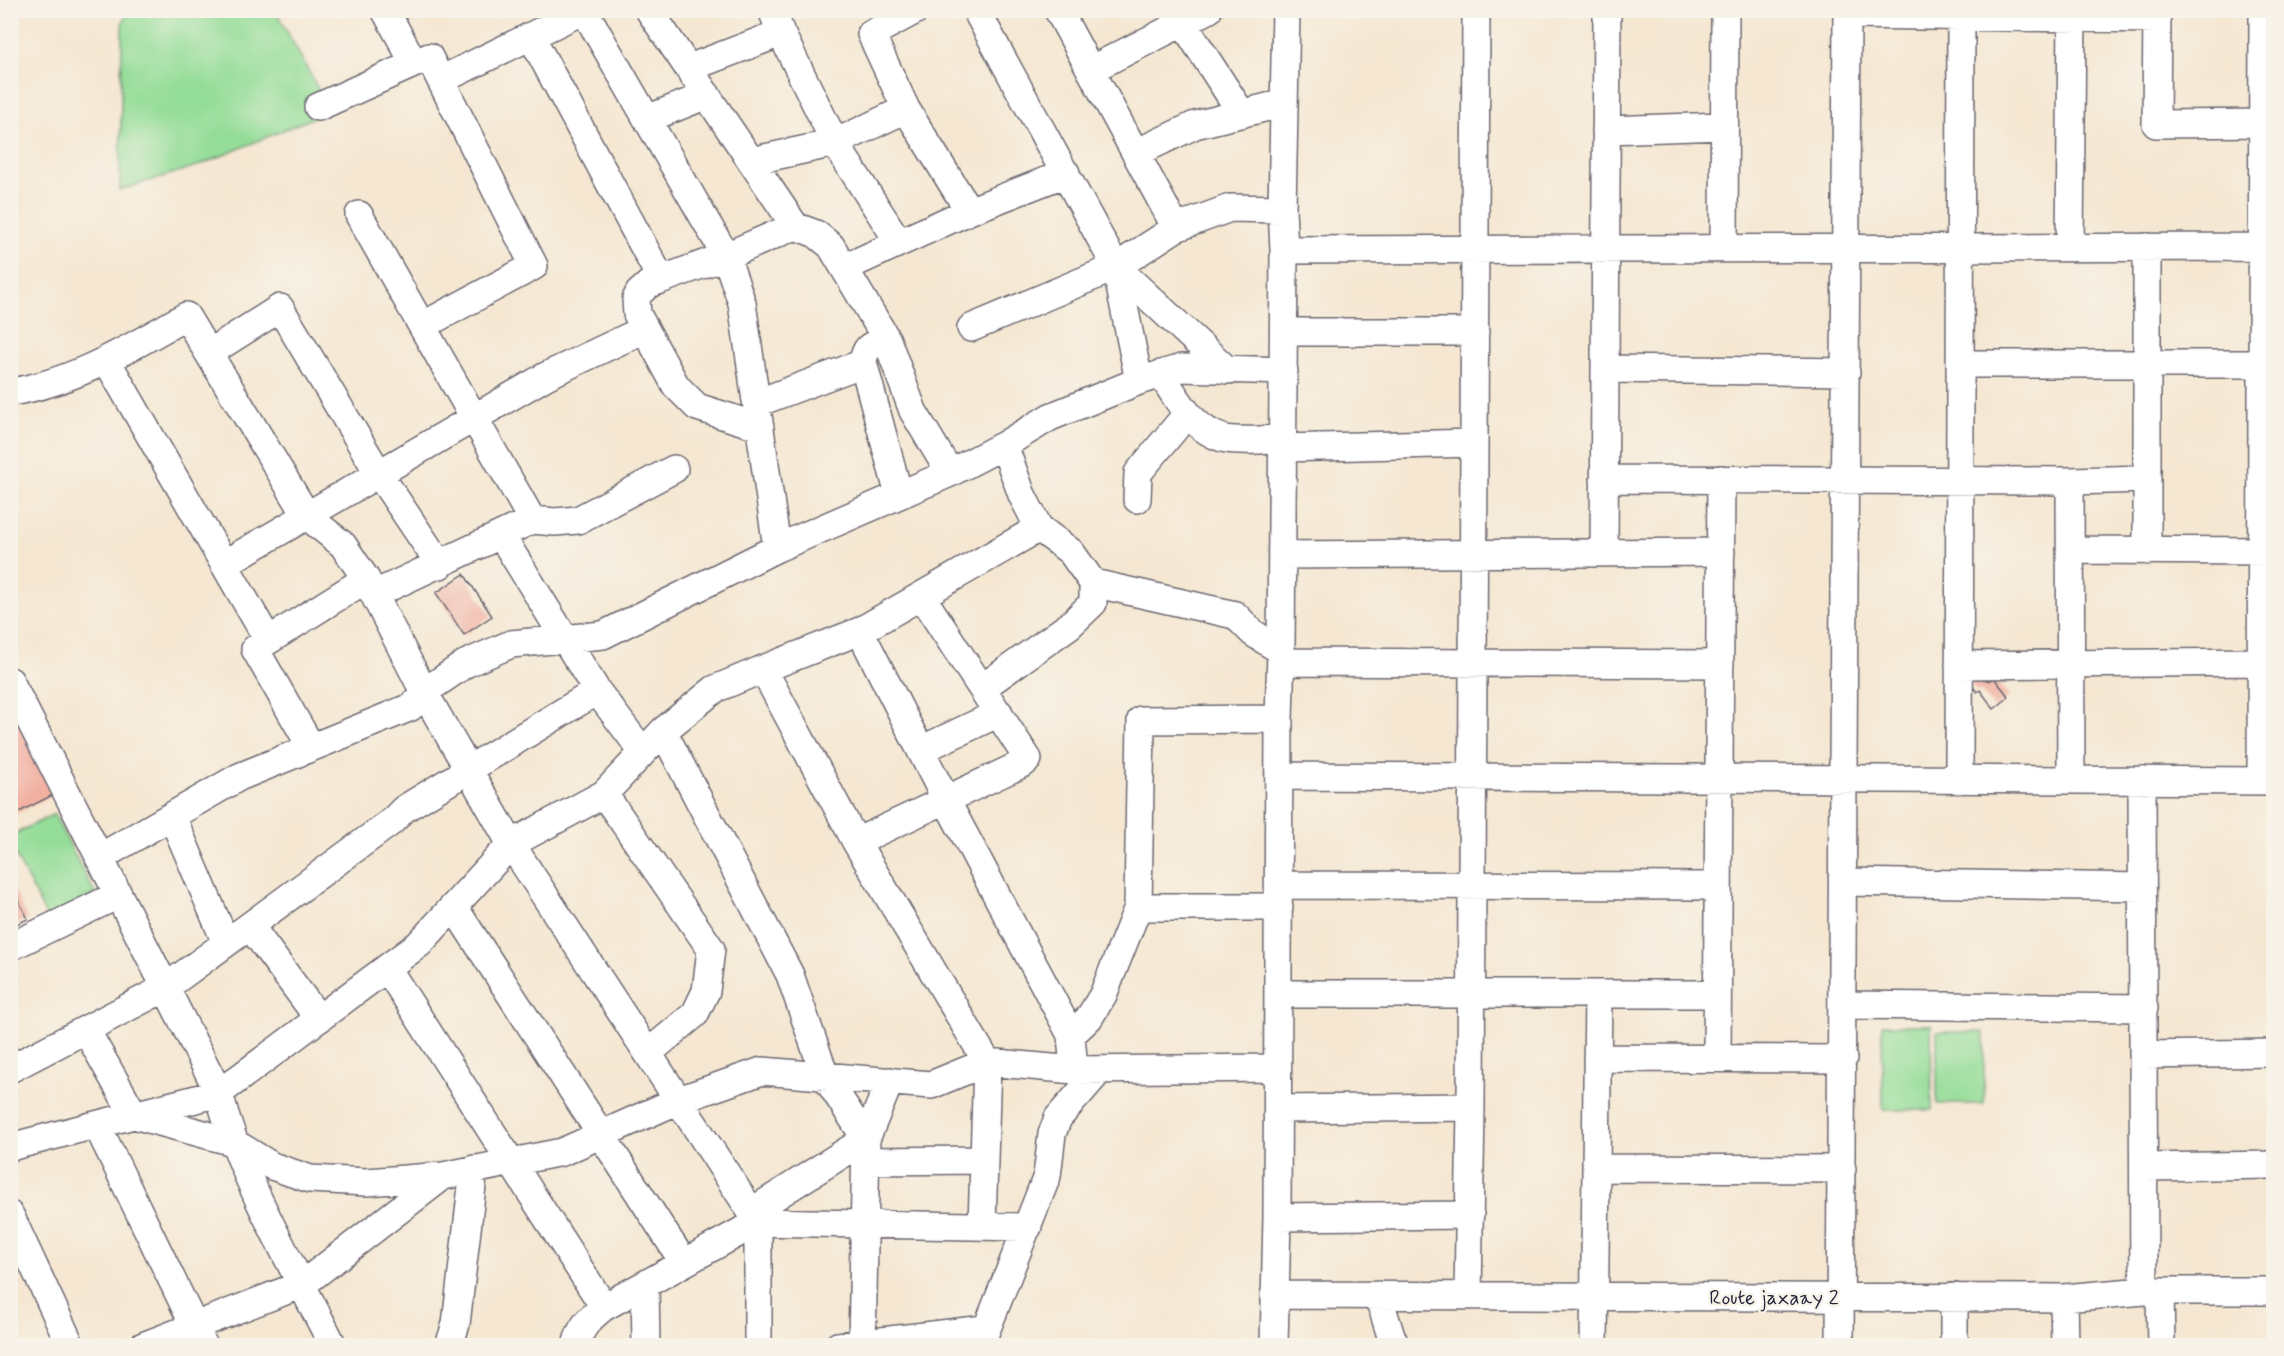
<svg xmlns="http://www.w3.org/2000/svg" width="2284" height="1356" viewBox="0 0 2284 1356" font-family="Mynerve,sans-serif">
  <rect width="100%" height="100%" fill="#f7f3e8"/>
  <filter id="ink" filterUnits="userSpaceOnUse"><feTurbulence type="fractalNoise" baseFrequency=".0167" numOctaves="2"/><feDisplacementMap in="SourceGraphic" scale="12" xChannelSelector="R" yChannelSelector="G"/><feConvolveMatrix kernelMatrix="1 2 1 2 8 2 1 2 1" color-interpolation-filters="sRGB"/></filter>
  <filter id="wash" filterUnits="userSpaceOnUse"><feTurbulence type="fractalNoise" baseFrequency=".008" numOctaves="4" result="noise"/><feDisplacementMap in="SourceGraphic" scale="24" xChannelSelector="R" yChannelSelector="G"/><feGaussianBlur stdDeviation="1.35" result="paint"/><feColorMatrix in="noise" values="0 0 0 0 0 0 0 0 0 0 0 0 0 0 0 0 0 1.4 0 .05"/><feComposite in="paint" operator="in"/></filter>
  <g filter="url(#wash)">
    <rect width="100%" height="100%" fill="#f5e7d2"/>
    <path fill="#94dd98" stroke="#5b806a" stroke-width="1.5" d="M 129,11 L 276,11 L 323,98 L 315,117 L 200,165 L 120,190 L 122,24 Z
      M 54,814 L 95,894 L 47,918 L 11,846 L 11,836 Z
      M 1882,1025 L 1931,1025 L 1932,1110 L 1883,1110 Z
      M 1937,1032 L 1984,1032 L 1984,1104 L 1937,1104 Z"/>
    <g id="blocks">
      <path fill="#f1b0a1" d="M 464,574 L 492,616 L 464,635 L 436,593 Z
        M 1973,676 L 1990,681 L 1994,678 L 2009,697 L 1994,709 L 1980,690 L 1977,692 L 1971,684 Z
        M 10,705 L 53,795 L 13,815 L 10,810 L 10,762 L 18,758 L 10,742 Z
        M 10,883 L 28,919 L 10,927 Z"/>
    </g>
  </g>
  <g filter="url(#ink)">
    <use href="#blocks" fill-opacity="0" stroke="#6c6770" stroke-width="1.5"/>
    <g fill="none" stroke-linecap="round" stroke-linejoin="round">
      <defs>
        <path id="minor" d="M 385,10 L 414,63
          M 584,10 L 726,256 L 742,303 L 777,548
          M 649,10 L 795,226 L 816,234 L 831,246 L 887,340 L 913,411 L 950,473
          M 772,10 L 781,33 L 835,143 L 898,241
          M 916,10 L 871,34 L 906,109 L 969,211
          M 976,10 L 1116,267 L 1139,381
          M 1058,10 L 1176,228
          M 2157,10 L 2156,124 L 2274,123
          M 1847,15 L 2157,19
          M 1183,23 L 1242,114
          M 531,36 L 661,279
          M 689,68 L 781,33
          M 1090,70 L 1208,10
          M 441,80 L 584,10
          M 318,107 L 429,57 L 534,266 L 422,326
          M 647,119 L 707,95
          M 1606,130 L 1724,126
          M 1136,153 L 1195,125 L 1284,103
          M 751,161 L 835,143 L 906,109
          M 359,215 L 532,520
          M 2070,247 L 2072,10
          M 2147,247 L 2147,551
          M 1724,248 L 1725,10
          M 1284,250 L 2274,247
          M 1116,267 L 1227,370
          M 844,268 L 969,211 L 1066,173
          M 971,328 L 1116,267 L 1176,228 L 1230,208 L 1282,209
          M 1284,332 L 1475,332
          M 209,353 L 280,308 L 379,474 L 440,565
          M 107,361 L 268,640
          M 863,362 L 899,495
          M 1960,364 L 2262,364
          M 1605,369 L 1846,372
          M 1161,374 C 1178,400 1193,431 1226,439 C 1243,442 1265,439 1283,439
          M 10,392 C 74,383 131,347 186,316 L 307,516 L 343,545 L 366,579 L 424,692 L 511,844 L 758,1222 L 758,1346
          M 757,403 L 858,365 L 863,362 C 866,344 871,346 887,340
          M 760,427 L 697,407 L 676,386 L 637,314 L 636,299 L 639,293 L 649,284 L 726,256 L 795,226
          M 1004,445 L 1050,417 L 1139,381 L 1181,368 L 1284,371
          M 1283,448 L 1474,443
          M 1604,479 L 2070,481 L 2147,479
          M 2070,481 L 2071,780
          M 1137,499 L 1138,473 L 1187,414
          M 501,535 L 597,691 L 643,752
          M 2070,550 L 2274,551
          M 1604,553 L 1607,10
          M 1282,555 L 1721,552
          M 224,564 L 546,376 L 645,329
          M 375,594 L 532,520 L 555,522 L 578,520 L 674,469
          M 860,631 L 946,800 L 1071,1035 L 1074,1070
          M 1281,662 L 1720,664
          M 1959,665 L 2262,662
          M 763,669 L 856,842 L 987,1062 L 982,1226
          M 10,681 L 219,1093 C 242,1182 292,1263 333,1346
          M 982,688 L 1070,625 L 1093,603 L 1093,583
          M 663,731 L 790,975 L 825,1076 L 866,1139 L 862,1346
          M 311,747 L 255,649 L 366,579
          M 921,750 L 999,713
          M 1280,776 L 2274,781
          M 1959,780 L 1961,17
          M 2142,780 L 2144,1291
          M 2261,781 L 2263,10
          M 604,794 L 711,949 L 706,991 L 695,1014 L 648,1053
          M 172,816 L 226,943
          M 856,842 L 1024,763 L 1028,759 L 922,597
          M 99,858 L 239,777 L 411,707 L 424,692 L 465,664 L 511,644 L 603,635 L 777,548 L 950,473 L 1004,445 L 1022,495 L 1039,528 L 1071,552 L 1093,583 L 1235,615 L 1253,633 L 1281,651
          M 1843,882 L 2142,887
          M 1279,885 L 1718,886
          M 454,907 L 684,1263
          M 1138,907 L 1141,720 L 1279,719
          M 250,926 L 319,1019
          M 10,947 L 118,895
          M 387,968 L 604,1307
          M 1279,994 L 1717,994
          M 1843,1005 L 2144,1008
          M 86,1030 L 134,1115 L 233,1142 L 272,1166 L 310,1179 L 367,1182 L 443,1176
          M 1071,1035 L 1089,1018 L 1103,995 L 1138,907 L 1279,907
          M 2144,1055 L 2274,1053
          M 1597,1058 L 1843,1059
          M 1717,1058 L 1721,479
          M 10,1069 L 165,988 L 391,822 L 404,809 L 597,691
          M 1278,1109 L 1471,1107
          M 97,1125 L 204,1346
          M 10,1147 L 219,1093 L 419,944 L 511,844 L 604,794 L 663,731 L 715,689 L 763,669 L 860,631 L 1039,528
          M 865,1161 L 984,1160
          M 2144,1167 L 2274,1165
          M 1596,1168 L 1842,1169
          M 751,1212 L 866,1139 L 890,1081
          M 10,1215 L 71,1346
          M 1277,1217 L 1470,1215
          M 645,1285 L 646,1346
          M 2160,1291 L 2161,1346
          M 1274,1295 L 2064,1298 L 2144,1291 L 2274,1291
          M 1378,1295 L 1391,1336 L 1396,1346
          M 1468,1295 L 1471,1107 L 1476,10
          M 1954,1297 L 1954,1346
          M 2064,1298 L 2065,1346
          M 143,1346 L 303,1284 L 443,1176 L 562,1152 L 679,1100 L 762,1071 L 931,1085 L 987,1062 L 1074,1070 L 1277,1068
          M 449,1346 L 456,1324 L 474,1169
          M 576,1346 C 580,1327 590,1318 604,1307 L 758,1222 L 1028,1227
          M 838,1346 L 985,1329
          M 980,1346 L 1047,1176 L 1052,1134 L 1058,1118 L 1100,1070
          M 1274,1346 L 1277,1217 L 1279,719 L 1281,651 L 1284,250 L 1282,209 L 1286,10
          M 1594,1346 L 1598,994
          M 1840,1346 L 1847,10"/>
      </defs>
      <use href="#minor" stroke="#6c6770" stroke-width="30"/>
      <use href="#minor" stroke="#fff" stroke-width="27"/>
    </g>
  </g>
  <g text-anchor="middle" stroke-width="5" stroke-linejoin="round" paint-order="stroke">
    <g font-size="21" fill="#22223b" stroke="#f7f3e8">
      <text x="1774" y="1304">Route jaxaay 2</text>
    </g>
  </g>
  <rect width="2284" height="1356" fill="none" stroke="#f7f3e8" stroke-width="36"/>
</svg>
